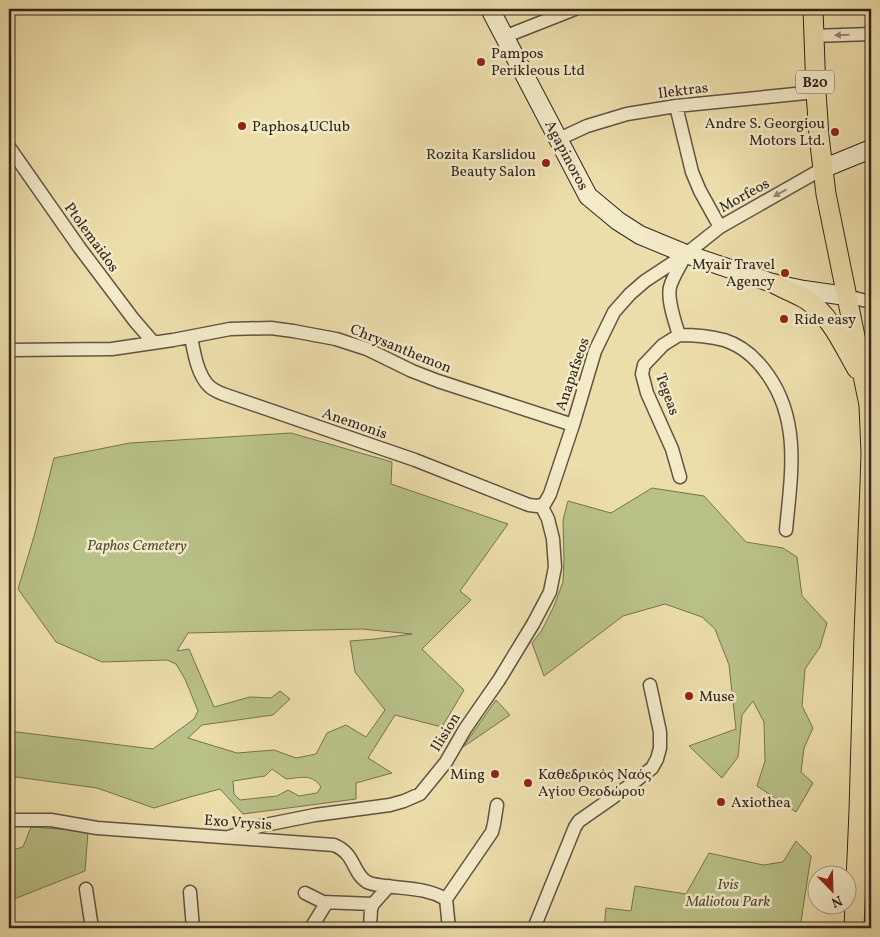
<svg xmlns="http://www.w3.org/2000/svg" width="880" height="937" viewBox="0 0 880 937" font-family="Vollkorn,serif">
  <rect width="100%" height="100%" fill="#ecdeab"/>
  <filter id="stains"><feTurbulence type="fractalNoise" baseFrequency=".004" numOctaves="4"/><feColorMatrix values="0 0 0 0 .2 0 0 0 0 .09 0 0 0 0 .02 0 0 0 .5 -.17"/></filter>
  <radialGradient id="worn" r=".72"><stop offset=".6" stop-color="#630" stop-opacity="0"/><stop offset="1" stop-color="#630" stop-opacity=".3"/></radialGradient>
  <path fill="#b9c188" stroke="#757352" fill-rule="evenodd" d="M 291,433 L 392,462 L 391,484 L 508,524 L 460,591 L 471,600 L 422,649 L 464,690 L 442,727 L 395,715 L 368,758 L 392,773 L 356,783 L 356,799 L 243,814 L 220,789 L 190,797 L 154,808 L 97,788 L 9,776 L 9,731 L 153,749 L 194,719 L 198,711 L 185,679 L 176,664 L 167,660 L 102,662 L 56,642 L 18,589 L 35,533 L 54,458 L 130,443 ZM 362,629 L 412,634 L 375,639 L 350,641 L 355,672 L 385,710 L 366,737 L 346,725 L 327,733 L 316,754 L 296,758 L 274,750 L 237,753 L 188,738 L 202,725 L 273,715 L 290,699 L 280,691 L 271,698 L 250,697 L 214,707 L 189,649 L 177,651 L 188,633 ZM 272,769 L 286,779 C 300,778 312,773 321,787 L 317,793 L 299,796 L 288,790 L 277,796 L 240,800 L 234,794 L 233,781 L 265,776 Z
    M 652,488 L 704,496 L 746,542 L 783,548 L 797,557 L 802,596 L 827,623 L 820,647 L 805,669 L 802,706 L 813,728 L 804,748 L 801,772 L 813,783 L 796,812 L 757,786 L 765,761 L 764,722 L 753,701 L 742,715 L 738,757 L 722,778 L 689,746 L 736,729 L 729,665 L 715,629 L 702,617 L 665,604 L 623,616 L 544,676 L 532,643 L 542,630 L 554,606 L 563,582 L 564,559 L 563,520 L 568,501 L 611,513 Z
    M 496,700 L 510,715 L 463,747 Z
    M 31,827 L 88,831 L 85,871 L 9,901 L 9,851 L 23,847 Z
    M 796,841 L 811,856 L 800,928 L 604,928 L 606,908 L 631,911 L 635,886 L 686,894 L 709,853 L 763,865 L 783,862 Z"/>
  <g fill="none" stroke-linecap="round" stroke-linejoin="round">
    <defs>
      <path id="street" d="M 813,36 L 871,34
        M 504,37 L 575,9
        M 676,106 L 692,172 L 700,191 L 720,227
        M 559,139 L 587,126 L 627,114 L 676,106 L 816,92
        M 9,147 L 79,247 L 134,320 L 153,342
        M 846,296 L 871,302
        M 679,335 C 694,335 709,336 724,340 C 743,346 757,359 768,375 C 801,422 791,476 786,530
        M 679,335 L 663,345 L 644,365 L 642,374 L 647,393 L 672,449 L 680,477
        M 679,335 C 675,322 667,300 670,287 C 673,276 681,265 686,254
        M 191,337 C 194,352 197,374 209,386 C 213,390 218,392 223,394 L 415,460 L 529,505 L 537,506 L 541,505
        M 9,350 L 112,349 L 173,340 L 230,329 L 271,328 L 293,331 L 336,339 L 367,349 L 412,371 L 438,381 L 573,425
        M 541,505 L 545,503 L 550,494 L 573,425 L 595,351 L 614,312 L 630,294 L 645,281 L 686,254 L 720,227 L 822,169
        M 9,819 L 15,820 L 51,820 L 97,828 L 334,845 C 356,854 352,873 367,882 C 373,885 380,885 386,886 C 408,889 426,888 446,899
        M 229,837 L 260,826 L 315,815 L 390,805 L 404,801 L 420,794 L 446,762 L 465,729 L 499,680 L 533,624 L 550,592 L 555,567 L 553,539 L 548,519 L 541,505
        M 86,889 L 92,928
        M 190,892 L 193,928
        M 305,893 L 323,902 L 373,904
        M 311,928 L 327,902
        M 370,928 L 371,909 L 373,904 L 389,886
        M 449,928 L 446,899 L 492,832 L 494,824 L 497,805
        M 534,928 L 575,827 L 579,821 L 629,786 L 652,768 L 657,759 L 660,748 L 660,732 L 650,685"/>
      <path id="secondary" d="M 490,9 L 588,196 L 618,221 L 640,235 L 686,254 L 775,284 L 804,290 L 846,296
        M 822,169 L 871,149"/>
      <path id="primary" d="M 813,9 L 816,92 L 819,136 L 826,194 L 869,405 L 871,453 L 870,484 L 864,635 L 859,811 L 854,928
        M 775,284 C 786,290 797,294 807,300 C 831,316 843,345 857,369"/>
    </defs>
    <use href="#street" stroke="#605340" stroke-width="15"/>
    <use href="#secondary" stroke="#31251d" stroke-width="20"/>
    <use href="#primary" stroke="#31251d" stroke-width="21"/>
    <use href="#street" stroke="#f3eac8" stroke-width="12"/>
    <use href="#secondary" stroke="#f3eac8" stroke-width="18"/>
    <use href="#primary" stroke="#ecdeab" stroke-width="19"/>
  </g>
  <defs><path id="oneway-solid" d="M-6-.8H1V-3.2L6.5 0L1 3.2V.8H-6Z" transform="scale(1.25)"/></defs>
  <g fill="#928872">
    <use href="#oneway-solid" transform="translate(842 35) rotate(178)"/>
    <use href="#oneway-solid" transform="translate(780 193) rotate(151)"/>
  </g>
  <g fill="#8f2418" stroke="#f3eac8" stroke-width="2">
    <circle cx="481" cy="62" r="5"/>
    <circle cx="242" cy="126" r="5"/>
    <circle cx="835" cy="132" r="5"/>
    <circle cx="546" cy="163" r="5"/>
    <circle cx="785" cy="273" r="5"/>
    <circle cx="784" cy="319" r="5"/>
    <circle cx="689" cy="696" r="5"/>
    <circle cx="495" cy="774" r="5"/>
    <circle cx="528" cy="783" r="5"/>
    <circle cx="721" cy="802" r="5"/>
  </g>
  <g text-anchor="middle" stroke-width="5" stroke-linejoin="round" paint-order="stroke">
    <rect fill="#f3eac8" stroke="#6b6050" stroke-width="1" x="796" y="70.5" width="38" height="23" rx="4"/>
    <g font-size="14" font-weight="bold" fill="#31251d">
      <text x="815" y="87">B20</text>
    </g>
    <g font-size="15" fill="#31251d" stroke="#f3eac8" text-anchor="start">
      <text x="491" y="58">Pampos<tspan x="491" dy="17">Perikleous Ltd</tspan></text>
      <text x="825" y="128" text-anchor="end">Andre S. Georgiou<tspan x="825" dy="17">Motors Ltd.</tspan></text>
      <text x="252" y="131">Paphos4UClub</text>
      <text x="536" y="159" text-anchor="end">Rozita Karslidou<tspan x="536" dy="17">Beauty Salon</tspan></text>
      <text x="775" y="269" text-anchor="end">Myair Travel<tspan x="775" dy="17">Agency</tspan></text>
      <text x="794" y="324">Ride easy</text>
      <text x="699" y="701">Muse</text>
      <text x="485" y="779" text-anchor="end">Ming</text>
      <text x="538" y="779">Καθεδρικός Ναός<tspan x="538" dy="17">Αγίου Θεοδώρου</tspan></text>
      <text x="731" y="807">Axiothea</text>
    </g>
    <g font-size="15" fill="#31251d" stroke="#f3eac8">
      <text transform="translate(683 90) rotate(-7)" y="5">Ilektras</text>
      <text transform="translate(567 155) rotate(62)" y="5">Agapinoros</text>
      <text transform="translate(744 195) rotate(-29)" y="5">Morfeos</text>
      <text transform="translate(92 237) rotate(54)" y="5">Ptolemaidos</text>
      <text transform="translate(401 348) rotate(22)" y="5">Chrysanthemon</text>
      <text transform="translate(572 374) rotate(-71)" y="5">Anapafseos</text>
      <text transform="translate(668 394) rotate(70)" y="5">Tegeas</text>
      <text transform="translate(355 423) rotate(19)" y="5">Anemonis</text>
      <text transform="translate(445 732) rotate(-58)" y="5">Ilision</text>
      <text transform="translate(238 822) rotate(4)" y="5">Exo Vrysis</text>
    </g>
    <g font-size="15" font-style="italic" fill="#534c38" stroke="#f3eac8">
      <text x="137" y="550">Paphos Cemetery</text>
      <text x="728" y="889">Ivis<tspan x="728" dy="17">Maliotou Park</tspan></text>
    </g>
  </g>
  <rect width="880" height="937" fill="none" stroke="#ecdeab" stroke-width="30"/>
  <rect x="10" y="10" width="860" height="917" fill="none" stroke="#31251d" stroke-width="2.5"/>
  <rect x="15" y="15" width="850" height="907" fill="none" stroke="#31251d"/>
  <g transform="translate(832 890) rotate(157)"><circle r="24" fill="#f3eac8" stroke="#a59b84"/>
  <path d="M0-4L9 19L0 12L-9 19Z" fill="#8f2418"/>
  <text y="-8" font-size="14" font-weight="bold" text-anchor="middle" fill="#31251d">N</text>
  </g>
  <rect width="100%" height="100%" filter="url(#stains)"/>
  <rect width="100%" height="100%" fill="url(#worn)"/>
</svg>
